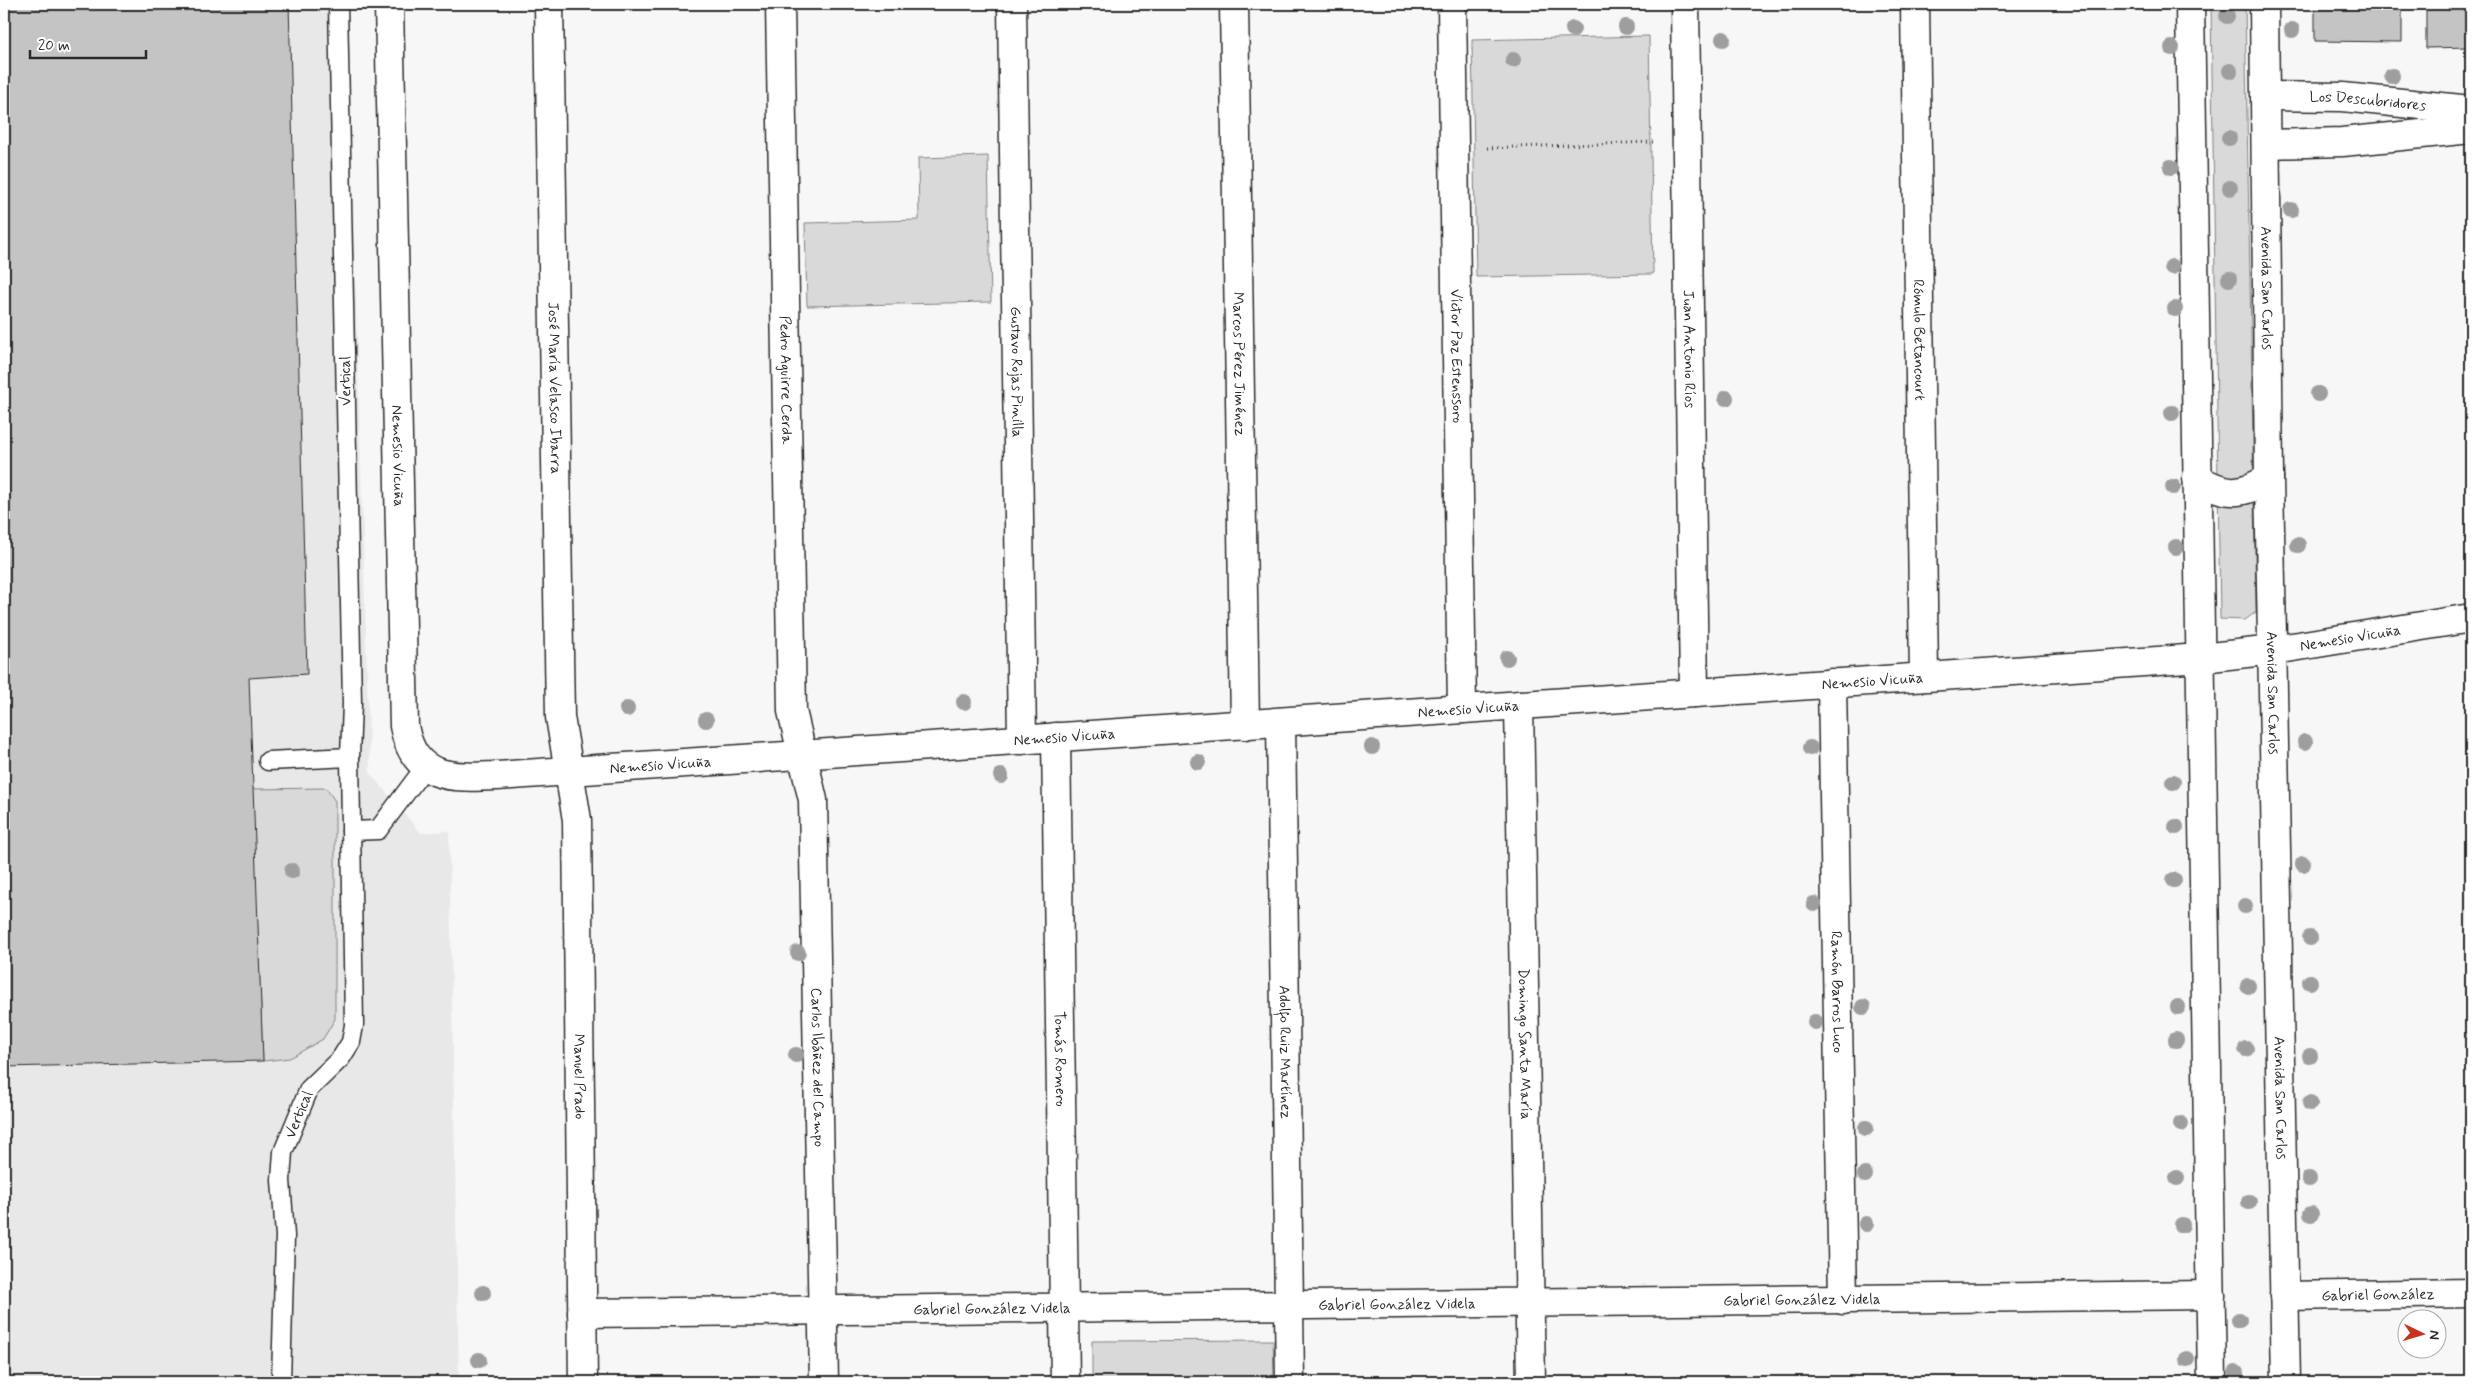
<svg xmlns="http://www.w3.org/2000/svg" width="2475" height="1386" viewBox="0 0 2475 1386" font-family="Mynerve,sans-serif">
  <rect width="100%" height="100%" fill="#f7f7f7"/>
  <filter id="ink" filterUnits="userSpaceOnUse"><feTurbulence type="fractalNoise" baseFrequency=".02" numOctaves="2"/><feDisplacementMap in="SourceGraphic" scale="10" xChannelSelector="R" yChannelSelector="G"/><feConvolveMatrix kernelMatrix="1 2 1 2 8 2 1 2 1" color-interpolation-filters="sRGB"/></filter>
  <g filter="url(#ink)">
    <path fill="#e8e8e8" d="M 4,4 L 347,4 L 370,773 L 421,833 L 449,831 L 459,1382 L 4,1382 Z"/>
    <path fill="#d9d9d9" stroke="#828282" d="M 2211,4 L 2245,4 L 2256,612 L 2245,620 L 2220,619 Z
      M 1649,36 L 1653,274 L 1476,277 L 1472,40 Z
      M 988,156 L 991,302 L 807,306 L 805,223 L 919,220 L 918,158 Z
      M 326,788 L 335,801 L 335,1019 L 323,1039 L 290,1058 L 263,1061 L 252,789 Z
      M 1273,1340 L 1274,1382 L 1092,1382 L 1092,1341 Z"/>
    <path fill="#c4c4c4" stroke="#2b2b2b" d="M 4,4 L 289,4 L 307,674 L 249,678 L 263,1061 L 4,1067 Z
      M 2315,4 L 2402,4 L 2402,42 L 2315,41 Z
      M 2426,4 L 2471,4 L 2471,47 L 2426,48 Z"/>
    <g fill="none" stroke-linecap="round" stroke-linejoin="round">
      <defs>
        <g id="service">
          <path d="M 268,761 L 350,757"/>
          <path d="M 351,831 L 378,830 L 425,767"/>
          <path id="s1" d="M 281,1382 L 285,1236 L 281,1180 L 283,1152 L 309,1089 L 341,1058 L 351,1042 L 354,1025 L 350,757 L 352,703 L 338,4"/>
        </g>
        <g id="minor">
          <path id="s2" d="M 549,4 L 560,717 L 577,820 L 583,1382"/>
          <path id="s3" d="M 780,4 L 792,711 L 813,800 L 824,1382"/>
          <path id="s4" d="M 1012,4 L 1022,740"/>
          <path id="s5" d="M 1234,4 L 1245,725"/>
          <path id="s6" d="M 1452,4 L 1462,709"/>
          <path id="s7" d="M 1685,4 L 1694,693"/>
          <path id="s8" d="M 1915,4 L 1924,677"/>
          <path id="s9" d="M 2266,96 L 2343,97 L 2471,110"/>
          <path d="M 2266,144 L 2342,142 L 2471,129"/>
          <path id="s10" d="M 1832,683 L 1843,1300"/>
          <path id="s11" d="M 1519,705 L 1531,1382"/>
          <path id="s12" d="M 1281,722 L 1290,1382"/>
          <path id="s13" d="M 1056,737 L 1065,1382"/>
          <path id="s14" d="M 2284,1296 L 2471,1293"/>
          <path id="s15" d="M 582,1313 L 2211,1295"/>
        </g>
        <g id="tertiary">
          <path id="s16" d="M 389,4 L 404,726 C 414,780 451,778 497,776 L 2201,658 L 2274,650 L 2471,618"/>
        </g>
        <g id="secondary">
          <path d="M 2190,4 L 2212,1382"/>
          <path id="s17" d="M 2264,4 L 2269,478 L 2286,1382"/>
          <path d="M 2197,478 C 2224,495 2242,496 2269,478"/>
        </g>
      </defs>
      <use href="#service" stroke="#2b2b2b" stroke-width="21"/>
      <use href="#minor" stroke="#2b2b2b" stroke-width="31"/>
      <use href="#tertiary" stroke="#2b2b2b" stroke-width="31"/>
      <use href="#secondary" stroke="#2b2b2b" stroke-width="31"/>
      <path stroke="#2b2b2b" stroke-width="3" stroke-dasharray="1 4" stroke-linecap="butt" d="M 1487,148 L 1653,142"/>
      <use href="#service" stroke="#fff" stroke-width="18"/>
      <use href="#minor" stroke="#fff" stroke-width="28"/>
      <use href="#tertiary" stroke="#fff" stroke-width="28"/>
      <use href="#secondary" stroke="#fff" stroke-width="28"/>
    </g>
    <g fill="#9e9e9e">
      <circle cx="2227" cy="16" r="8"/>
      <circle cx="1626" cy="27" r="8"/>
      <circle cx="1573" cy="29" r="8"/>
      <circle cx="2292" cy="30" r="8"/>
      <circle cx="1723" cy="39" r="8"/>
      <circle cx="2172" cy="48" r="8"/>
      <circle cx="1513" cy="60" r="8"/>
      <circle cx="2230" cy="71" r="8"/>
      <circle cx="2392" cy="76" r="8"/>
      <circle cx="2229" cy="138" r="8"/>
      <circle cx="2171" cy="167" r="8"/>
      <circle cx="2230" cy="188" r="8"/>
      <circle cx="2291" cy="210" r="8"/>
      <circle cx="2172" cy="267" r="8"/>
      <circle cx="2229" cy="279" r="8"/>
      <circle cx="2175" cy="309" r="8"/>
      <circle cx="2318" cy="394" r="8"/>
      <circle cx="1726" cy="398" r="8"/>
      <circle cx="2172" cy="413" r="8"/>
      <circle cx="2173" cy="487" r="8"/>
      <circle cx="2298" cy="545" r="8"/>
      <circle cx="2176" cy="547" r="8"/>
      <circle cx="1507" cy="658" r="8"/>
      <circle cx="964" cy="702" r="8"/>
      <circle cx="627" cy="709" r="8"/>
      <circle cx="706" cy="720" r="8"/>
      <circle cx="2305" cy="742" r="8"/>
      <circle cx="1372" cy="747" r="8"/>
      <circle cx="1810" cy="748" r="8"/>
      <circle cx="1198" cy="762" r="8"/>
      <circle cx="1001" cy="776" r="8"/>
      <circle cx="2173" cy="782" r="8"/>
      <circle cx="2176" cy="827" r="8"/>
      <circle cx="2303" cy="864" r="8"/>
      <circle cx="292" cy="871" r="8"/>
      <circle cx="2174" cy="880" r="8"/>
      <circle cx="1814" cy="904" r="8"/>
      <circle cx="2245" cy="906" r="8"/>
      <circle cx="2310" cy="938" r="8"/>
      <circle cx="798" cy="953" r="8"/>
      <circle cx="2310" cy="982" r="8"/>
      <circle cx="2248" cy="986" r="8"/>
      <circle cx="1863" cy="1007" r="8"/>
      <circle cx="2178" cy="1007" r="8"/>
      <circle cx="1815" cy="1022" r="8"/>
      <circle cx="2176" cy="1040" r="8"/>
      <circle cx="2246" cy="1049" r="8"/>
      <circle cx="796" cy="1055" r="8"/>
      <circle cx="2310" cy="1056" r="8"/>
      <circle cx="2310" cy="1103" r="8"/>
      <circle cx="2181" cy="1124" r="8"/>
      <circle cx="1866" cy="1128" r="8"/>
      <circle cx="1865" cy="1175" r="8"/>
      <circle cx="2177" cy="1178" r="8"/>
      <circle cx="2309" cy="1179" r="8"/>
      <circle cx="2249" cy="1202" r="8"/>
      <circle cx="2311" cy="1214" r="8"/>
      <circle cx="1866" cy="1224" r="8"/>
      <circle cx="2182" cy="1225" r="8"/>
      <circle cx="483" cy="1293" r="8"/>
      <circle cx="2239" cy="1320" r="8"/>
      <circle cx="2187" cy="1359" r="8"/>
      <circle cx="479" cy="1360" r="8"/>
      <circle cx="2236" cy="1373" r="8"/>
    </g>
  </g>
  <g text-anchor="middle" stroke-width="5" stroke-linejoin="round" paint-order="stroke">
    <g font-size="15" fill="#2b2b2b" stroke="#fff">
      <text dy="5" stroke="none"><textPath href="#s9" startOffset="102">Los Descubridores</textPath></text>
      <text dy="5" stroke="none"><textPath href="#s17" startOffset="284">Avenida San Carlos</textPath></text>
      <text dy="5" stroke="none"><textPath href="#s8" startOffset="336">Rómulo Betancourt</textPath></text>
      <text dy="5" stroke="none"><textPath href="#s7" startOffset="345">Juan Antonio Ríos</textPath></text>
      <text dy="5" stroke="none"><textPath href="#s6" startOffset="352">Víctor Paz Estenssoro</textPath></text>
      <text dy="5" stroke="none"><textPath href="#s5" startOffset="360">Marcos Pérez Jiménez</textPath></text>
      <text dy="5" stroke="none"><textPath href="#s4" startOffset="368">Gustavo Rojas Pinilla</textPath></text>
      <text dy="5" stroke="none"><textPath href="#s3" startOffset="376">Pedro Aguirre Cerda</textPath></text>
      <text transform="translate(345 381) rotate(-91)" y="5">Vertical</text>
      <text dy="5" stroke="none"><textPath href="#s2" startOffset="384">José María Velasco Ibarra</textPath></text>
      <text dy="5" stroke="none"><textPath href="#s16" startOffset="452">Nemesio Vicuña</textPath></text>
      <text dy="5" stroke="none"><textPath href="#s16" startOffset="2701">Nemesio Vicuña</textPath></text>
      <text dy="5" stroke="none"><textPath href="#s16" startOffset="2221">Nemesio Vicuña</textPath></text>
      <text dy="5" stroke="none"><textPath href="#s17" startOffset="689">Avenida San Carlos</textPath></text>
      <text dy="5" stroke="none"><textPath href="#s16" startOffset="1816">Nemesio Vicuña</textPath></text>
      <text dy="5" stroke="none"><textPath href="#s16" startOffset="1411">Nemesio Vicuña</textPath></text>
      <text dy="5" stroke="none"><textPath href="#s16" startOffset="1006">Nemesio Vicuña</textPath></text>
      <text dy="5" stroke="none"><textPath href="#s10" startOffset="309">Ramón Barros Luco</textPath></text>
      <text dy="5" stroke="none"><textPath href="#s11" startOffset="339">Domingo Santa María</textPath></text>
      <text dy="5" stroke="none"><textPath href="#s12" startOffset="330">Adolfo Ruiz Martínez</textPath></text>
      <text dy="5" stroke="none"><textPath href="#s13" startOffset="322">Tomás Romero</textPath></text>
      <text dy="5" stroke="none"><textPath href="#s3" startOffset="1066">Carlos Ibáñez del Campo</textPath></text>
      <text dy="5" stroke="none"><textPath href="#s2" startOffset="1074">Manuel Prado</textPath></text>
      <text dy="5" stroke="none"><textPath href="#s17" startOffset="1094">Avenida San Carlos</textPath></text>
      <text dy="5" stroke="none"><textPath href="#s1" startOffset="271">Vertical</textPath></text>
      <text dy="5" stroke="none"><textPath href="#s14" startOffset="94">Gabriel González</textPath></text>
      <text dy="5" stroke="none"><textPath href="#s15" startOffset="1220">Gabriel González Videla</textPath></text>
      <text dy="5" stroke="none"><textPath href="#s15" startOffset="815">Gabriel González Videla</textPath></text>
      <text dy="5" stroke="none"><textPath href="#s15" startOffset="410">Gabriel González Videla</textPath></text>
    </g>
  </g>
  <rect width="2475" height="1386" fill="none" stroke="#fff" stroke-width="20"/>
  <rect x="10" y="10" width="2455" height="1366" fill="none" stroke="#2b2b2b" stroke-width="2" filter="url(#ink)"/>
  <g transform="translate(2422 1334) rotate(95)"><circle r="24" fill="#ffffff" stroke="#aaaaaa"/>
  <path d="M0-4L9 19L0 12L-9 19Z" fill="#c8321e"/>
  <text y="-8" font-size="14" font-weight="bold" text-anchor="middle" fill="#2b2b2b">N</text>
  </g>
  <path d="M30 50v8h116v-8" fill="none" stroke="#2b2b2b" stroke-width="2.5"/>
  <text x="38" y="50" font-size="15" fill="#2b2b2b" stroke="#ffffff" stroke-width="4" paint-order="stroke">20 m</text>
</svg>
